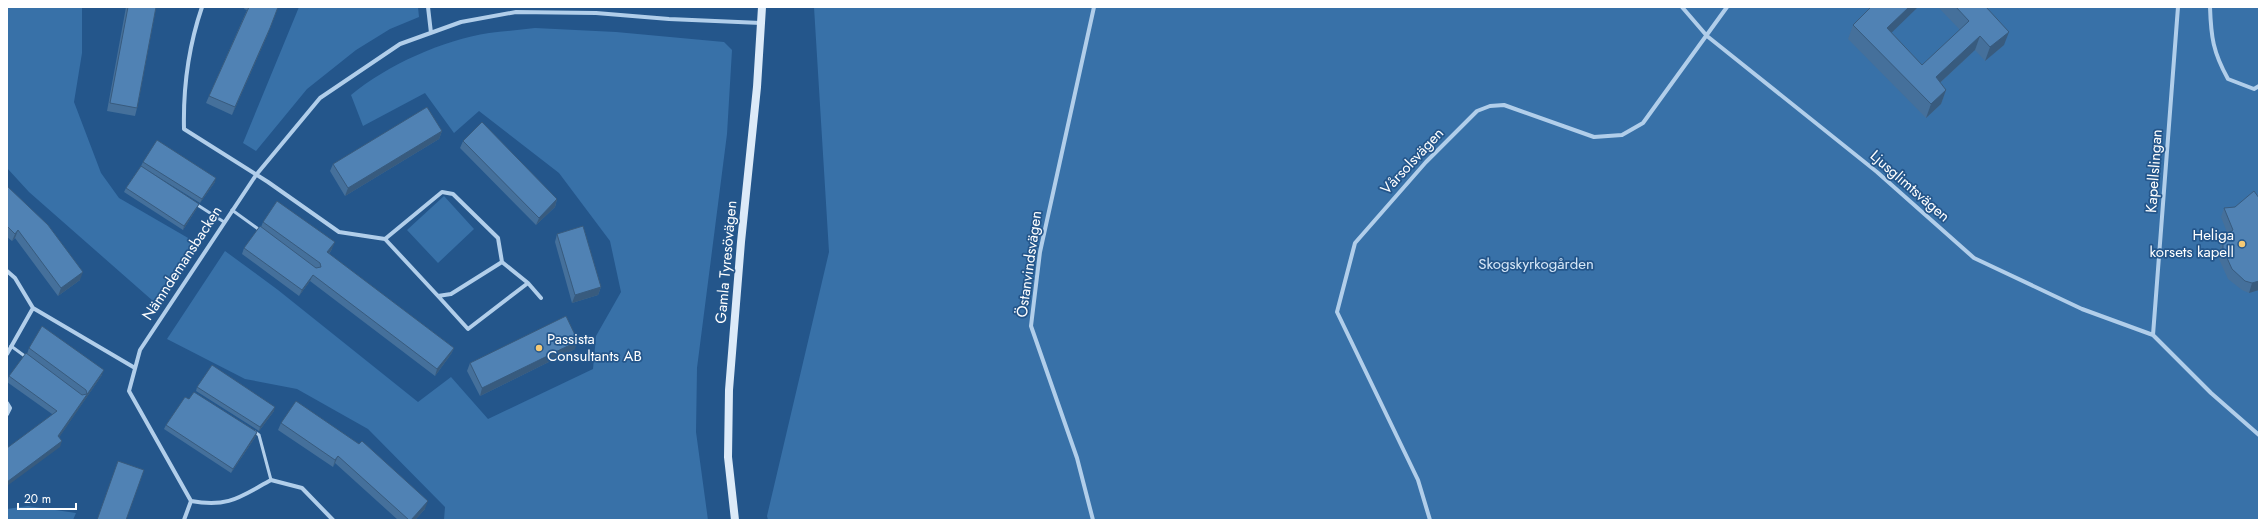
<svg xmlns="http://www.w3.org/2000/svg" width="2266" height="527" viewBox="0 0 2266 527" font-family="Jost,sans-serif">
  <rect width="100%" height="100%" fill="#24568b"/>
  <path fill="#3871a8" d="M 7,7 L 82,7 L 82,53 L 74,102 L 101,173 L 119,198 L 195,242 L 153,301 L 29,192 L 7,168 Z
    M 299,7 L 418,7 L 419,17 L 390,29 L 356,50 L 307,89 L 256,151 L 243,143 Z
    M 814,7 L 2259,7 L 2259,520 L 768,520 L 767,516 L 829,252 Z
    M 535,28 L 616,32 L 724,42 L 732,50 L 727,134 L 697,368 L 696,432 L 708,520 L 444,520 L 445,507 L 368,429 L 297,389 L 245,379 L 167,339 L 225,251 L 278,290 L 418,402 L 451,377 L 488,419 L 593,369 L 596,336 L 621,292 L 610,241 L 559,173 L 479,111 L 454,133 L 425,93 L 363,126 L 351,95 C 387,65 443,40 489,33 C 504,31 520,30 535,28 Z
    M 444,196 L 474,229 L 438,263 L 407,230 Z
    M 28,506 L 76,513 L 73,520 L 7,520 L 7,509 Z"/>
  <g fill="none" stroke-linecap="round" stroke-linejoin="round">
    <path stroke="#b1ceea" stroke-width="3" d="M 196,204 L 224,222
      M 232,210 L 261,231
      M 11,346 L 26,357
      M 255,432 L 259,435 L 271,480"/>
    <path stroke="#b1ceea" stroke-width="4" d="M 202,7 C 188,48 183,86 184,129 L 268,182 L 339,232 L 385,239 L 438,296 L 451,294 L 502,262 L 498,238 L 453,194 L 442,192 L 385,239
      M 428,7 L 431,33
      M 1682,7 L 1707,36 L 1877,172 L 1974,258 L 2082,309 L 2153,335
      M 2178,7 L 2153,335 L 2211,393 L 2259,435
      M 2210,7 C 2211,37 2213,52 2228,79 L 2254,89 L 2259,86
      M 7,271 L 15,278 L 33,308 L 135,368
      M 528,283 L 541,298
      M 438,296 L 468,329 L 528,283 L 502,262
      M 7,354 L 33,308
      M 7,403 L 10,408 L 7,414
      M 184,520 L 191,501
      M 333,520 L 302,488 L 271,480 C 240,497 228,508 191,501 L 129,391 L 140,350 L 256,175 L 320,98 L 400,44 L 461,22 L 516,12 L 596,13 L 669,19 L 761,23
      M 1093,520 L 1077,458 L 1031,326 L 1040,252 L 1094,7
      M 1430,520 L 1418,480 L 1337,312 L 1355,243 L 1426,162 L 1477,111 L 1490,106 L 1504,105 L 1594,137 L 1622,135 L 1643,123 L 1727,7"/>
    <path stroke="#dceaf8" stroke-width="8" d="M 735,520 L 728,457 L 729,390 L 741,242 L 757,87 L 762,7"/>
  </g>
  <path fill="#45709b" d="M 126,7 L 156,7 L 137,108 L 135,116 L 107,111 Z
    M 245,7 L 278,7 L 267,36 L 232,115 L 206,103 L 209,96 L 247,10 L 244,9 Z
    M 1871,7 L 1918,7 L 1891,32 L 1922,65 L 1960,30 L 1938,7 L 1986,7 L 2004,45 L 1985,61 L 1975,50 L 1940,83 L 1946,90 L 1941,104 L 1926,118 L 1848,39 L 1853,25 Z
    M 442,131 L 439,139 L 345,196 L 330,171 L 333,164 Z
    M 463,141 L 557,199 L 555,207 L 536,225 L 460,148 Z
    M 143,162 L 215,182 L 200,203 L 144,168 L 199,204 L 197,208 L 183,230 L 124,192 L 126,188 L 141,166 Z
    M 7,186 L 80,280 L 58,296 L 15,238 L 12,241 L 7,237 Z
    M 2224,208 L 2259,290 L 2249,293 L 2242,290 L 2228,279 L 2219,259 L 2220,247 L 2223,238 L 2228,235 L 2221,217 Z
    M 263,222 L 332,249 L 329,254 L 454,348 L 451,354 L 435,376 L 310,281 L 299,296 L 242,254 L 244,248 L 261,227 Z
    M 557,234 L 601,287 L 598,295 L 572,303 L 555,242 Z
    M 29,348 L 102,375 L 59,437 L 60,447 L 52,414 L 7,382 L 9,376 L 27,354 Z
    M 575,349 L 480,396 L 467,371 L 470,363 Z
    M 197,387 L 274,411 L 259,431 L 196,391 Z
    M 281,423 L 359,444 L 425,509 L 415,520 L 398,520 L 335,463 L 333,467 L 278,430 Z
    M 166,425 L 256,436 L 231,473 L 164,429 Z"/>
  <path fill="#385b7e" d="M 278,7 L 267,36 L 232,115 L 235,107 Z
    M 1909,7 L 1918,7 L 1882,42 L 1887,28 Z
    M 2009,32 L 2004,45 L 1985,61 L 1990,47 Z
    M 1980,36 L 1975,50 L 1931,91 L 1936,77 Z
    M 1946,90 L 1941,104 L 1926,118 L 1931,104 Z
    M 442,131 L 439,139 L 345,196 L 348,188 Z
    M 216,178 L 215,182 L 200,203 L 202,199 Z
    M 557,199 L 555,207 L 536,225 L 539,218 Z
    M 199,204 L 197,208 L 183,230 L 184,226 Z
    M 18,230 L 15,238 L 12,241 L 15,234 Z
    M 335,242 L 332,249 L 325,259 L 327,252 Z
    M 83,272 L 80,280 L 58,296 L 61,288 Z
    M 313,275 L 310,281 L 299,296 L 302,290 Z
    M 2259,281 L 2259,290 L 2249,293 L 2252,283 Z
    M 601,287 L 598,295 L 572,303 L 575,295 Z
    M 578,341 L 575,349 L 480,396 L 482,388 Z
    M 454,348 L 451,354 L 435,376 L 437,369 Z
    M 104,370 L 102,375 L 56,442 L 58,436 Z
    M 275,407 L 274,411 L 259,431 L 260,427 Z
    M 257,432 L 256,436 L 231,473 L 233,469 Z
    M 62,441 L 60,447 L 7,486 L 7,482 Z
    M 338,456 L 335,463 L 333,467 L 335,460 Z
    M 428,501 L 425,509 L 415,520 L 411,520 Z"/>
  <path fill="#5082b4" stroke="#385b7e" d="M 128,7 L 156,7 L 137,108 L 110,103 Z
    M 249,7 L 278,7 L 270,28 L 235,107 L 209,96 Z
    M 1871,7 L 1909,7 L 1887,28 L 1922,65 L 1969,21 L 1956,7 L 1986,7 L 2009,32 L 1990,47 L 1980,36 L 1936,77 L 1946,90 L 1931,104 L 1853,25 Z
    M 427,107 L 442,131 L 348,188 L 333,164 Z
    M 482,122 L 557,199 L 539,218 L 463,141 Z
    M 157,140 L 216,178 L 202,199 L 143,162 Z
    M 141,166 L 199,204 L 184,226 L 126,188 Z
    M 7,186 L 48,225 L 83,272 L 61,288 L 18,230 L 15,234 L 7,226 Z
    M 2254,191 L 2259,198 L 2259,281 L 2252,283 L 2245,281 L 2232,269 L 2223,249 L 2223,238 L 2233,230 L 2224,208 L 2235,207 Z
    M 277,201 L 335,242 L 327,252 L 454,348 L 437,369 L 313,275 L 302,290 L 244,248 L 260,226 L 316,268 L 321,267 L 320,263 L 263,222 Z
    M 583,226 L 601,287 L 575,295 L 557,234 Z
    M 566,316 L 578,341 L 482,388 L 470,363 Z
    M 42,326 L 104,370 L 58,436 L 62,441 L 7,482 L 7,448 L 57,411 L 9,376 L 26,353 L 82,395 L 87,394 L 86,390 L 29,348 Z
    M 212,365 L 275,407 L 260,427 L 197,387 Z
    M 194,392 L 257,432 L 233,469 L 166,425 L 185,397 L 189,399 Z
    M 296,401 L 359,444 L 362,441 L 428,501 L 411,520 L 409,520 L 338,456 L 335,460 L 281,423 Z
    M 118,461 L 144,470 L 126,520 L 97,520 Z"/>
  <g fill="#f5c975" stroke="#24568b" stroke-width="1.5">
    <circle cx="2242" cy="244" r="4"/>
    <circle cx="539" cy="348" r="4"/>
  </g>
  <g text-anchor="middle" stroke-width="3.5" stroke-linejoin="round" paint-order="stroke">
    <g font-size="15" fill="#fff" stroke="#24568b">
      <text transform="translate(1412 161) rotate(-47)" y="5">Vårsolsvägen</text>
      <text transform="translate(2154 171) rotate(-86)" y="5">Kapellslingan</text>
      <text transform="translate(1910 186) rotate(41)" y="5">Ljusglimtsvägen</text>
      <text transform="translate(726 262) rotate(-85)" y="5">Gamla Tyresövägen</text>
      <text transform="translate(182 263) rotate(-57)" y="5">Nämndemansbacken</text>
      <text transform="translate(1029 264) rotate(-82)" y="5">Östanvindsvägen</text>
    </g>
    <g font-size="15" fill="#fff" stroke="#24568b" text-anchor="end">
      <text x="2234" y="240">Heliga<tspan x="2234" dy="17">korsets kapell</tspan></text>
      <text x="547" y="344" text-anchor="start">Passista<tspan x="547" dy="17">Consultants AB</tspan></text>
    </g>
    <g font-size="15" fill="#d6e7f8" stroke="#24568b">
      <text x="1536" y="269">Skogskyrkogården</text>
    </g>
  </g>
  <rect width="2266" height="527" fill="none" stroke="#ffffff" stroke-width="16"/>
  <path d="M18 503v6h58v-6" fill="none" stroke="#ffffff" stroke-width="2"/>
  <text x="24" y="503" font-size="12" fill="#ffffff" stroke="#24568b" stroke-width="3" paint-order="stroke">20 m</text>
</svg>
